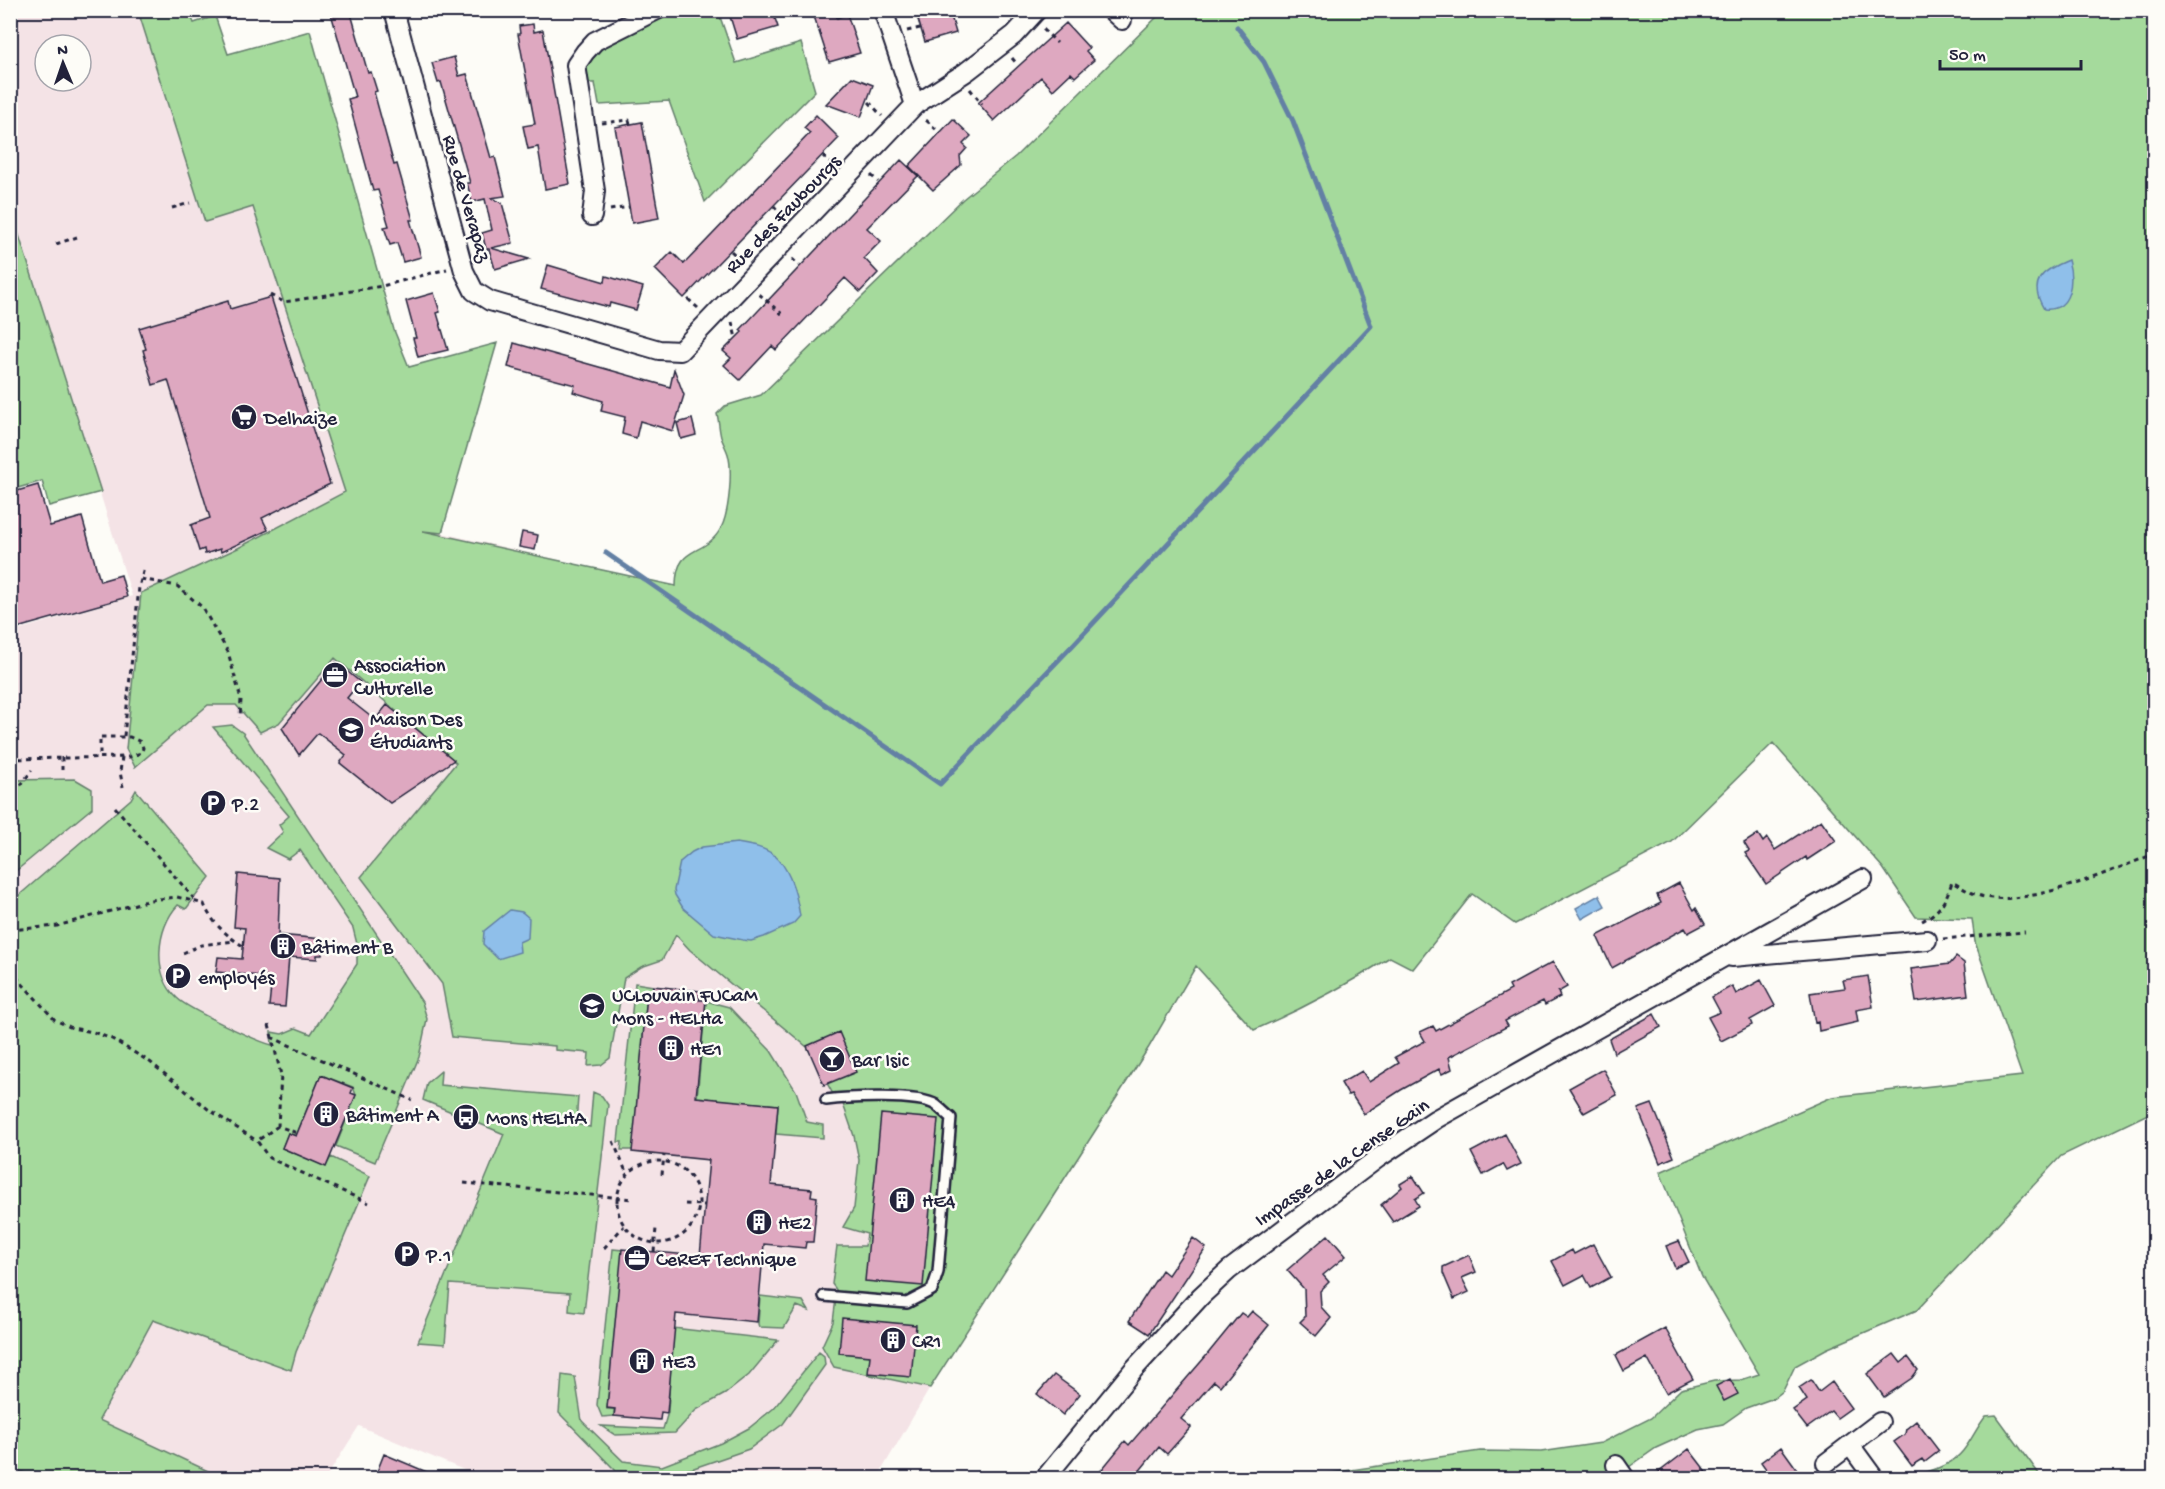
<svg xmlns="http://www.w3.org/2000/svg" width="2165" height="1489" viewBox="0 0 2165 1489" font-family="'Gochi Hand',sans-serif">
  <rect width="100%" height="100%" fill="#fdfcf7"/>
  <filter id="ink" filterUnits="userSpaceOnUse"><feTurbulence type="fractalNoise" baseFrequency=".0167" numOctaves="2"/><feDisplacementMap in="SourceGraphic" scale="12" xChannelSelector="R" yChannelSelector="G"/><feConvolveMatrix kernelMatrix="1 2 1 2 8 2 1 2 1" color-interpolation-filters="sRGB"/></filter>
  <g filter="url(#ink)">
    <path fill="#f4e3e6" fill-rule="evenodd" d="M 11,11 L 189,11 L 345,492 L 407,528 L 442,533 L 676,587 L 1196,965 L 1149,1047 L 930,1388 L 877,1478 L 483,1478 L 359,1426 L 326,1478 L 36,1478 L 11,1467 L 11,632 L 132,596 L 11,207 ZM 45,45 L 81,45 L 81,81 L 45,81 Z"/>
    <path fill="#a5da9c" stroke="#647e6c" stroke-width="1.5" d="M 161,11 L 189,11 L 194,23 L 215,16 L 228,54 L 310,31 L 394,330 L 409,367 L 497,343 L 442,533 L 423,531 L 676,586 C 676,543 705,558 721,528 C 729,513 733,471 728,454 C 726,448 723,443 721,437 C 719,430 719,421 717,414 L 725,406 L 761,395 L 963,199 L 1016,156 L 1163,11 L 2154,11 L 2154,1111 L 2061,1156 L 1917,1310 L 1826,1349 L 1795,1366 L 1783,1391 L 1774,1398 L 1746,1408 L 1723,1424 L 1698,1429 L 1656,1448 L 1629,1467 L 1630,1478 L 1297,1478 L 1480,1451 L 1541,1452 L 1601,1443 L 1651,1418 L 1681,1389 L 1714,1381 L 1741,1380 L 1759,1374 L 1702,1277 L 1660,1172 L 1832,1097 L 2022,1076 L 1975,942 L 1972,919 L 1916,917 L 1883,868 L 1773,743 L 1672,842 L 1515,924 L 1472,894 L 1413,969 L 1390,957 C 1346,986 1302,1009 1254,1030 L 1196,966 L 1149,1047 L 930,1388 L 834,1367 L 822,1346 L 833,1322 L 837,1291 L 832,1284 L 837,1246 L 865,1246 L 867,1234 L 843,1227 L 854,1208 L 859,1160 L 854,1136 L 842,1101 L 942,1103 L 833,1094 L 807,1047 L 690,950 L 676,935 L 662,960 L 641,967 L 624,978 L 610,1058 L 601,1065 L 588,1066 L 589,1053 L 555,1050 L 555,1046 L 452,1037 L 442,984 L 361,877 L 456,763 L 335,658 L 279,723 L 260,732 L 236,705 L 208,705 L 135,767 L 126,749 L 141,593 L 238,548 L 345,492 L 253,207 L 205,222 L 140,17 Z
      M 676,11 L 718,11 L 736,63 L 801,43 L 815,91 L 705,202 L 669,101 L 599,105 L 595,83 L 589,83 L 586,64 L 599,47 Z
      M 10,207 L 101,492 L 49,506 L 42,481 L 11,490 Z
      M 232,725 L 243,733 L 422,1002 L 427,1019 L 419,1057 L 375,1162 L 336,1146 L 356,1095 L 353,1087 L 321,1075 L 296,1136 L 288,1133 L 282,1148 L 326,1166 L 331,1157 L 370,1176 L 296,1352 L 291,1370 L 153,1320 L 99,1420 L 223,1478 L 36,1478 L 11,1467 L 10,903 L 131,799 L 136,790 L 210,877 L 186,909 L 178,905 C 156,928 152,975 177,998 C 188,1009 256,1041 272,1045 L 271,1032 L 282,1034 L 296,1028 L 311,1034 L 357,964 L 357,944 L 353,928 L 300,850 L 288,859 L 266,848 L 283,832 L 279,825 L 289,816 L 213,727 Z
      M 75,779 L 92,789 L 92,808 L 11,875 L 11,780 Z
      M 635,983 L 653,986 L 653,995 L 647,996 L 633,1150 L 621,1150 L 622,1142 L 618,1142 Z
      M 706,1001 L 729,1007 L 771,1051 L 796,1091 L 807,1122 L 823,1125 L 823,1138 L 776,1134 L 778,1105 L 697,1098 Z
      M 441,1071 L 440,1085 L 578,1097 L 576,1124 L 590,1127 L 593,1092 L 602,1096 L 608,1105 L 584,1313 L 569,1311 L 570,1293 L 450,1284 L 445,1344 L 418,1342 L 504,1134 L 423,1100 L 427,1083 Z
      M 613,1249 L 623,1250 L 607,1409 L 614,1409 L 614,1416 L 602,1417 L 597,1405 Z
      M 760,1296 L 803,1301 L 809,1311 L 797,1306 L 784,1328 L 759,1327 L 758,1324 Z
      M 673,1328 L 778,1340 L 749,1375 L 725,1394 L 696,1410 L 675,1433 L 615,1435 L 601,1426 L 663,1429 L 668,1412 Z
      M 819,1352 L 824,1356 L 825,1365 L 783,1424 L 749,1449 L 691,1469 L 665,1473 L 616,1471 L 559,1413 L 562,1375 L 575,1377 L 582,1421 L 623,1461 L 662,1466 L 721,1443 L 749,1428 L 774,1408 Z
      M 1996,1415 L 2042,1478 L 1898,1478 C 1909,1470 1912,1476 1924,1473 C 1931,1471 1941,1467 1947,1464 C 1968,1453 1972,1433 1986,1416 Z"/>
    <path fill="#8fbfea" stroke="#6380a4" stroke-width="1.5" d="M 2068,260 C 2074,280 2072,312 2044,309 C 2027,281 2043,270 2068,260 Z
      M 737,843 C 749,845 764,847 774,855 C 790,868 797,897 800,916 L 793,924 L 764,937 L 751,941 L 743,940 L 714,934 L 683,908 L 675,895 L 674,890 L 680,862 L 692,852 L 702,847 Z
      M 1599,895 L 1605,906 L 1582,919 L 1576,908 Z
      M 510,910 L 522,912 L 529,918 L 528,938 L 519,942 L 520,952 L 498,959 L 483,944 L 484,931 Z"/>
    <g fill="none" stroke-linecap="round" stroke-linejoin="round">
      <path stroke="#6380a4" stroke-width="5" d="M 606,553 L 940,784 L 1072,646 L 1371,326 L 1293,121 L 1264,62 L 1237,27"/>
    </g>
    <path fill="#dea8c0" stroke="#22223b" stroke-width="1.5" d="M 330,10 L 350,10 L 368,73 L 371,72 L 377,91 L 374,92 L 394,165 L 397,164 L 413,220 L 410,220 L 421,257 L 403,262 L 397,243 L 390,245 L 384,227 L 389,226 L 378,190 L 373,191 L 348,99 L 355,97 Z
      M 728,10 L 772,10 L 778,27 L 737,39 Z
      M 812,10 L 835,10 L 837,18 L 847,14 L 860,53 L 829,62 Z
      M 915,10 L 940,10 L 943,19 L 951,16 L 956,33 L 925,42 Z
      M 1066,23 L 1089,48 L 1086,51 L 1094,60 L 1075,77 L 1071,73 L 1053,90 L 1041,77 L 994,121 L 978,103 Z
      M 533,24 L 534,32 L 543,30 L 570,184 L 545,189 L 538,147 L 528,149 L 523,126 L 535,124 L 518,34 L 520,34 L 519,26 Z
      M 454,57 L 459,76 L 467,74 L 491,158 L 495,157 L 505,196 L 491,198 L 502,203 L 513,243 L 491,248 L 529,259 L 495,269 L 489,249 L 486,249 L 482,233 L 492,230 L 485,199 L 472,202 L 467,183 L 470,183 L 462,155 L 441,82 L 438,83 L 432,63 Z
      M 852,77 L 873,85 L 861,117 L 826,104 Z
      M 816,115 L 839,138 L 684,298 L 655,269 L 672,252 L 684,264 L 810,133 L 804,128 Z
      M 953,119 L 971,136 L 963,144 L 967,148 L 960,156 L 961,165 L 933,190 L 909,166 Z
      M 642,122 L 659,218 L 632,223 L 615,127 Z
      M 901,160 L 918,176 L 867,228 L 881,241 L 864,258 L 878,273 L 860,292 L 845,278 L 776,350 L 772,346 L 740,380 L 724,365 L 731,358 L 723,351 L 742,332 L 740,330 Z
      M 548,265 L 605,282 L 606,276 L 643,287 L 636,310 L 610,303 L 609,307 L 541,289 Z
      M 434,293 L 440,312 L 437,313 L 448,350 L 418,357 L 413,338 L 416,338 L 406,301 Z
      M 271,297 L 330,484 L 262,518 L 268,530 L 221,552 L 220,549 L 205,554 L 204,549 L 199,551 L 191,525 L 210,518 L 168,380 L 153,385 L 143,350 L 146,349 L 139,328 L 228,301 L 230,309 Z
      M 514,343 L 670,387 L 674,369 L 684,395 L 673,431 L 640,421 L 636,438 L 622,434 L 625,417 L 601,411 L 603,401 L 573,392 L 575,385 L 508,367 Z
      M 692,419 L 696,435 L 681,439 L 677,423 Z
      M 38,485 L 50,526 L 82,517 L 100,581 L 121,575 L 127,597 L 10,630 L 10,493 Z
      M 522,532 L 538,535 L 535,550 L 519,547 Z
      M 336,662 L 360,682 L 347,698 L 375,720 L 387,705 L 454,760 L 390,803 L 340,763 L 346,755 L 318,733 L 299,755 L 282,728 Z
      M 1821,820 L 1836,841 L 1807,860 L 1806,857 L 1766,884 L 1745,853 L 1749,851 L 1744,843 L 1758,834 L 1763,842 L 1767,838 L 1775,850 Z
      M 238,874 L 280,878 L 278,935 L 323,939 L 322,955 L 317,955 L 317,959 L 289,957 L 285,1007 L 269,1006 L 272,977 L 216,972 L 218,957 L 242,959 L 245,928 L 234,927 Z
      M 1679,883 L 1694,910 L 1696,908 L 1705,924 L 1688,933 L 1685,928 L 1612,968 L 1597,936 L 1661,903 L 1657,895 Z
      M 1956,957 L 1964,963 L 1968,995 L 1916,1002 L 1911,969 L 1950,964 Z
      M 1553,962 L 1567,987 L 1558,992 L 1560,997 L 1545,1005 L 1543,1001 L 1505,1021 L 1508,1026 L 1449,1057 L 1452,1069 L 1442,1074 L 1439,1069 L 1401,1090 L 1364,1114 L 1351,1094 L 1348,1095 L 1341,1083 L 1362,1071 L 1369,1082 L 1399,1063 L 1395,1057 L 1425,1041 L 1420,1032 L 1433,1026 L 1436,1031 L 1511,990 L 1509,986 Z
      M 1868,976 L 1873,1007 L 1856,1010 L 1858,1022 L 1819,1031 L 1818,1022 L 1815,1023 L 1810,993 L 1845,988 L 1843,980 Z
      M 1761,980 L 1775,1006 L 1750,1020 L 1752,1025 L 1721,1041 L 1708,1017 L 1720,1012 L 1712,997 L 1732,986 L 1736,994 Z
      M 653,986 L 700,991 L 699,1000 L 706,1000 L 696,1097 L 778,1105 L 771,1185 L 812,1189 L 811,1196 L 817,1197 L 813,1242 L 806,1242 L 805,1248 L 764,1244 L 757,1322 L 676,1314 L 667,1413 L 661,1412 L 660,1420 L 614,1416 L 615,1409 L 607,1408 L 622,1249 L 700,1256 L 709,1160 L 632,1152 L 647,995 L 652,996 Z
      M 1654,1014 L 1661,1027 L 1614,1053 L 1609,1039 Z
      M 839,1032 L 856,1072 L 824,1085 L 807,1046 Z
      M 1603,1069 L 1617,1095 L 1584,1113 L 1569,1088 Z
      M 321,1075 L 353,1088 L 351,1093 L 356,1095 L 326,1167 L 282,1148 L 288,1133 L 296,1136 Z
      M 1652,1104 L 1674,1157 L 1660,1163 L 1638,1109 Z
      M 881,1114 L 938,1119 L 923,1286 L 865,1281 Z
      M 1505,1134 L 1521,1164 L 1507,1171 L 1503,1164 L 1483,1175 L 1471,1152 Z
      M 1413,1176 L 1424,1193 L 1415,1199 L 1419,1206 L 1393,1222 L 1381,1205 L 1402,1187 L 1400,1184 Z
      M 1328,1235 L 1346,1256 L 1323,1275 L 1329,1282 L 1320,1291 L 1321,1307 L 1331,1318 L 1316,1336 L 1300,1322 L 1305,1317 L 1304,1289 L 1287,1270 Z
      M 1193,1238 L 1206,1248 L 1149,1334 L 1129,1321 L 1162,1270 L 1168,1275 Z
      M 1679,1241 L 1689,1262 L 1675,1268 L 1666,1246 Z
      M 1593,1244 L 1611,1277 L 1591,1288 L 1584,1275 L 1565,1285 L 1552,1261 L 1572,1250 L 1574,1254 Z
      M 1469,1255 L 1476,1272 L 1462,1278 L 1469,1292 L 1454,1299 L 1443,1273 L 1443,1267 Z
      M 1252,1311 L 1269,1325 L 1220,1386 L 1214,1381 L 1181,1419 L 1191,1427 L 1167,1454 L 1159,1447 L 1133,1479 L 1094,1479 L 1125,1441 L 1129,1445 L 1206,1356 L 1241,1313 L 1247,1317 Z
      M 842,1318 L 916,1325 L 911,1377 L 868,1373 L 870,1356 L 839,1353 Z
      M 1665,1328 L 1693,1379 L 1666,1393 L 1647,1358 L 1624,1371 L 1616,1355 Z
      M 1894,1354 L 1901,1363 L 1908,1357 L 1918,1370 L 1912,1378 L 1884,1397 L 1867,1374 Z
      M 1054,1375 L 1080,1394 L 1063,1415 L 1037,1394 Z
      M 1730,1379 L 1738,1394 L 1724,1401 L 1716,1386 Z
      M 1811,1380 L 1819,1392 L 1832,1382 L 1851,1408 L 1837,1418 L 1831,1411 L 1807,1428 L 1793,1410 L 1807,1400 L 1799,1388 Z
      M 1916,1421 L 1939,1451 L 1925,1462 L 1923,1459 L 1912,1466 L 1894,1442 L 1905,1434 L 1906,1429 Z
      M 1781,1447 L 1804,1479 L 1773,1479 L 1761,1462 Z
      M 1689,1449 L 1712,1479 L 1650,1479 Z
      M 384,1454 L 441,1478 L 441,1479 L 374,1479 Z"/>
    <g fill="none" stroke-linecap="round" stroke-linejoin="round">
      <defs>
        <path id="service" d="M 824,1296 L 907,1303 L 932,1290 L 938,1272 L 951,1118 C 946,1114 941,1109 936,1105 C 919,1094 848,1097 826,1100"/>
        <path id="minor" d="M 394,10 L 464,271 L 474,291 L 490,301 L 659,350 L 680,351 L 915,105 L 966,72 L 1014,35 L 1037,10
          M 883,10 L 915,105
          M 1111,10 L 1122,20
          M 592,216 L 595,191 L 576,65 L 585,52 L 595,41 L 657,10
          M 1732,957 L 1927,940
          M 1850,1445 L 1874,1478
          M 1826,1463 L 1880,1422
          M 1616,1465 L 1625,1478
          M 1045,1478 L 1134,1369 L 1201,1296 L 1229,1270 L 1378,1158 L 1436,1119 L 1863,879"/>
      </defs>
      <use href="#service" stroke="#22223b" stroke-width="14"/>
      <use href="#minor" stroke="#22223b" stroke-width="22"/>
      <path stroke="#22223b" stroke-width="3" stroke-dasharray="4.5 4.5" stroke-linecap="butt" d="M 1043,29 L 1057,43
        M 907,31 L 920,28
        M 1012,58 L 1017,64
        M 970,89 L 982,104
        M 869,102 L 882,116
        M 926,120 L 940,133
        M 602,123 L 629,120 L 630,124
        M 823,156 L 832,165
        M 871,175 L 878,182
        M 774,206 L 784,218
        M 172,208 L 190,203
        M 610,210 L 629,207
        M 56,244 L 77,237
        M 731,251 L 743,262
        M 792,259 L 799,265
        M 759,294 L 782,314
        M 270,295 L 284,302 L 382,286 L 447,269
        M 688,299 L 698,308
        M 732,322 L 736,338
        M 141,579 L 177,586 L 202,607 L 228,652 L 241,699 L 240,718
        M 124,736 L 139,587 L 144,568
        M 62,757 L 62,770
        M 122,757 L 120,772 L 123,787
        M 10,759 L 129,757 L 141,753 L 143,748 L 141,742 L 130,737 L 100,737 L 100,757
        M 10,800 L 32,770
        M 115,807 L 197,902
        M 1922,921 C 1940,912 1946,900 1952,882 C 1963,888 1973,895 1985,897 C 2033,906 2110,871 2154,854
        M 10,930 L 57,926 L 150,900 L 177,897 L 204,904 C 211,922 227,936 243,946
        M 1943,939 L 2025,932
        M 183,953 L 201,945 L 234,941
        M 10,970 L 55,1020 L 72,1028 L 93,1032 L 112,1039 L 150,1062 L 208,1109 L 257,1141
        M 269,1025 L 281,1075 L 278,1126 L 297,1133
        M 271,1037 L 412,1100
        M 278,1126 L 257,1141 L 269,1158 L 369,1203
        M 613,1141 L 627,1174
        M617 1202a41 41 0 1 1 82 0a41 41 0 1 1-82 0Z
        M 662,1175 L 664,1155
        M 464,1183 L 633,1199
        M 685,1204 L 705,1205
        M 604,1248 L 624,1226
        M 654,1252 L 656,1228"/>
      <use href="#service" stroke="#fdfcf7" stroke-width="9"/>
      <use href="#minor" stroke="#fdfcf7" stroke-width="18"/>
    </g>
  </g>
  <defs>
    <symbol id="supermarket-disc" viewBox="-11 -11 22 22"><circle r="9.5" fill="#22223b" stroke="#fdfcf7"/><path d="M-6-5.5h2.5l.6 2H6L4.5 2H-2.5L-4.4-4H-6ZM-1.5 3.2a1.3 1.3 0 1 0 .1 0ZM3 3.2a1.3 1.3 0 1 0 .1 0Z" fill="#fff"/></symbol>
    <symbol id="office-disc" viewBox="-11 -11 22 22"><circle r="9.5" fill="#22223b" stroke="#fdfcf7"/><path d="M-6-3h4V-5.5h4V-3h4V5H-6ZM-1-4.5V-3h2v-1.5ZM-6 0V1H6V0Z" fill="#fff"/></symbol>
    <symbol id="school-disc" viewBox="-11 -11 22 22"><circle r="9.5" fill="#22223b" stroke="#fdfcf7"/><path d="M0-5L7-2L0 1L-7-2ZM-4 1L0 2.5L4 1V4Q0 6-4 4Z" fill="#fff"/></symbol>
    <symbol id="parking-disc" viewBox="-11 -11 22 22"><circle r="9.5" fill="#22223b" stroke="#fdfcf7"/><path d="M-3.5-5.5H1a3.5 3.5 0 0 1 0 7H-1V5.5H-3.5ZM-1-3.4V-.6H.8a1.4 1.4 0 0 0 0-2.8Z" fill="#fff"/></symbol>
    <symbol id="building-disc" viewBox="-11 -11 22 22"><circle r="9.5" fill="#22223b" stroke="#fdfcf7"/><path d="M-4-6H4V6H1V3H-1V6H-4ZM-2.5-4.3h1.7v1.8h-1.7ZM.8-4.3h1.7v1.8H.8ZM-2.5-1h1.7V.8h-1.7ZM.8-1h1.7V.8H.8Z" fill="#fff"/></symbol>
    <symbol id="university-disc" viewBox="-11 -11 22 22"><circle r="9.5" fill="#22223b" stroke="#fdfcf7"/><path d="M0-5L7-2L0 1L-7-2ZM-4 1L0 2.5L4 1V4Q0 6-4 4Z" fill="#fff"/></symbol>
    <symbol id="bar-disc" viewBox="-11 -11 22 22"><circle r="9.5" fill="#22223b" stroke="#fdfcf7"/><path d="M-6-5H6L.8 .8V4.5H3.5V6h-7V4.5H-.8V.8Z" fill="#fff"/></symbol>
    <symbol id="bus-disc" viewBox="-11 -11 22 22"><circle r="9.5" fill="#22223b" stroke="#fdfcf7"/><path d="M-5-6H5V4H4V6H2V4H-2V6H-4V4H-5ZM-3.5-4V0h7V-4ZM-3.5 1.2v1.5H-2V1.2ZM2 1.2v1.5H3.5V1.2Z" fill="#fff"/></symbol>
  </defs>
  <g fill-rule="evenodd">
    <use href="#supermarket-disc" x="229" y="402" width="30" height="30"/>
    <use href="#office-disc" x="320" y="660" width="30" height="30"/>
    <use href="#school-disc" x="336" y="715" width="30" height="30"/>
    <use href="#parking-disc" x="198" y="788" width="30" height="30"/>
    <use href="#building-disc" x="268" y="931" width="30" height="30"/>
    <use href="#parking-disc" x="163" y="961" width="30" height="30"/>
    <use href="#university-disc" x="577" y="991" width="30" height="30"/>
    <use href="#building-disc" x="656" y="1033" width="30" height="30"/>
    <use href="#bar-disc" x="817" y="1044" width="30" height="30"/>
    <use href="#building-disc" x="311" y="1099" width="30" height="30"/>
    <use href="#bus-disc" x="451" y="1102" width="30" height="30"/>
    <use href="#building-disc" x="887" y="1185" width="30" height="30"/>
    <use href="#building-disc" x="744" y="1207" width="30" height="30"/>
    <use href="#parking-disc" x="392" y="1239" width="30" height="30"/>
    <use href="#office-disc" x="622" y="1243" width="30" height="30"/>
    <use href="#building-disc" x="878" y="1325" width="30" height="30"/>
    <use href="#building-disc" x="627" y="1346" width="30" height="30"/>
  </g>
  <g text-anchor="middle" stroke-width="5" stroke-linejoin="round" paint-order="stroke">
    <g font-size="20" fill="#22223b" stroke="#fdfcf7">
      <text transform="translate(468 198) rotate(74)" y="7">Rue de Verapaz</text>
      <text transform="translate(782 213) rotate(-46)" y="7">Rue des Faubourgs</text>
      <text transform="translate(1341 1161) rotate(-35)" y="7">Impasse de la Cense Gain</text>
    </g>
    <g font-size="20" fill="#22223b" stroke="#fdfcf7" text-anchor="start">
      <text x="264" y="424">Delhaize</text>
      <text x="354" y="671">Association<tspan x="354" dy="23">Culturelle</tspan></text>
      <text x="370" y="725">Maison Des<tspan x="370" dy="23">Étudiants</tspan></text>
      <text x="232" y="810">P.2</text>
      <text x="302" y="953">Bâtiment B</text>
      <text x="198" y="983">employés</text>
      <text x="612" y="1001">UCLouvain FUCaM<tspan x="612" dy="23">Mons - HELHa</tspan></text>
      <text x="690" y="1055">HE1</text>
      <text x="852" y="1066">Bar Isic</text>
      <text x="346" y="1121">Bâtiment A</text>
      <text x="486" y="1124">Mons HELHA</text>
      <text x="922" y="1207">HE4</text>
      <text x="778" y="1229">HE2</text>
      <text x="426" y="1261">P.1</text>
      <text x="656" y="1265">CeREF Technique</text>
      <text x="912" y="1347">CR1</text>
      <text x="662" y="1368">HE3</text>
    </g>
  </g>
  <rect width="2165" height="1489" fill="none" stroke="#fdfcf7" stroke-width="36"/>
  <rect x="18" y="18" width="2129" height="1453" fill="none" stroke="#22223b" stroke-width="2" filter="url(#ink)"/>
  <g transform="translate(63 63) rotate(358)"><circle r="28" fill="#fdfcf7" stroke="#a5a5ac" stroke-width="1.5"/>
  <path d="M0-4.5L10 22L0 15L-10 22Z" fill="#22223b"/>
  <text y="-9" font-size="16" font-weight="bold" text-anchor="middle" fill="#22223b">N</text>
  </g>
  <path d="M1940 60v9h141v-9" fill="none" stroke="#22223b" stroke-width="3"/>
  <text x="1949" y="60" font-size="18" fill="#22223b" stroke="#fdfcf7" stroke-width="4.5" paint-order="stroke">50 m</text>
</svg>
